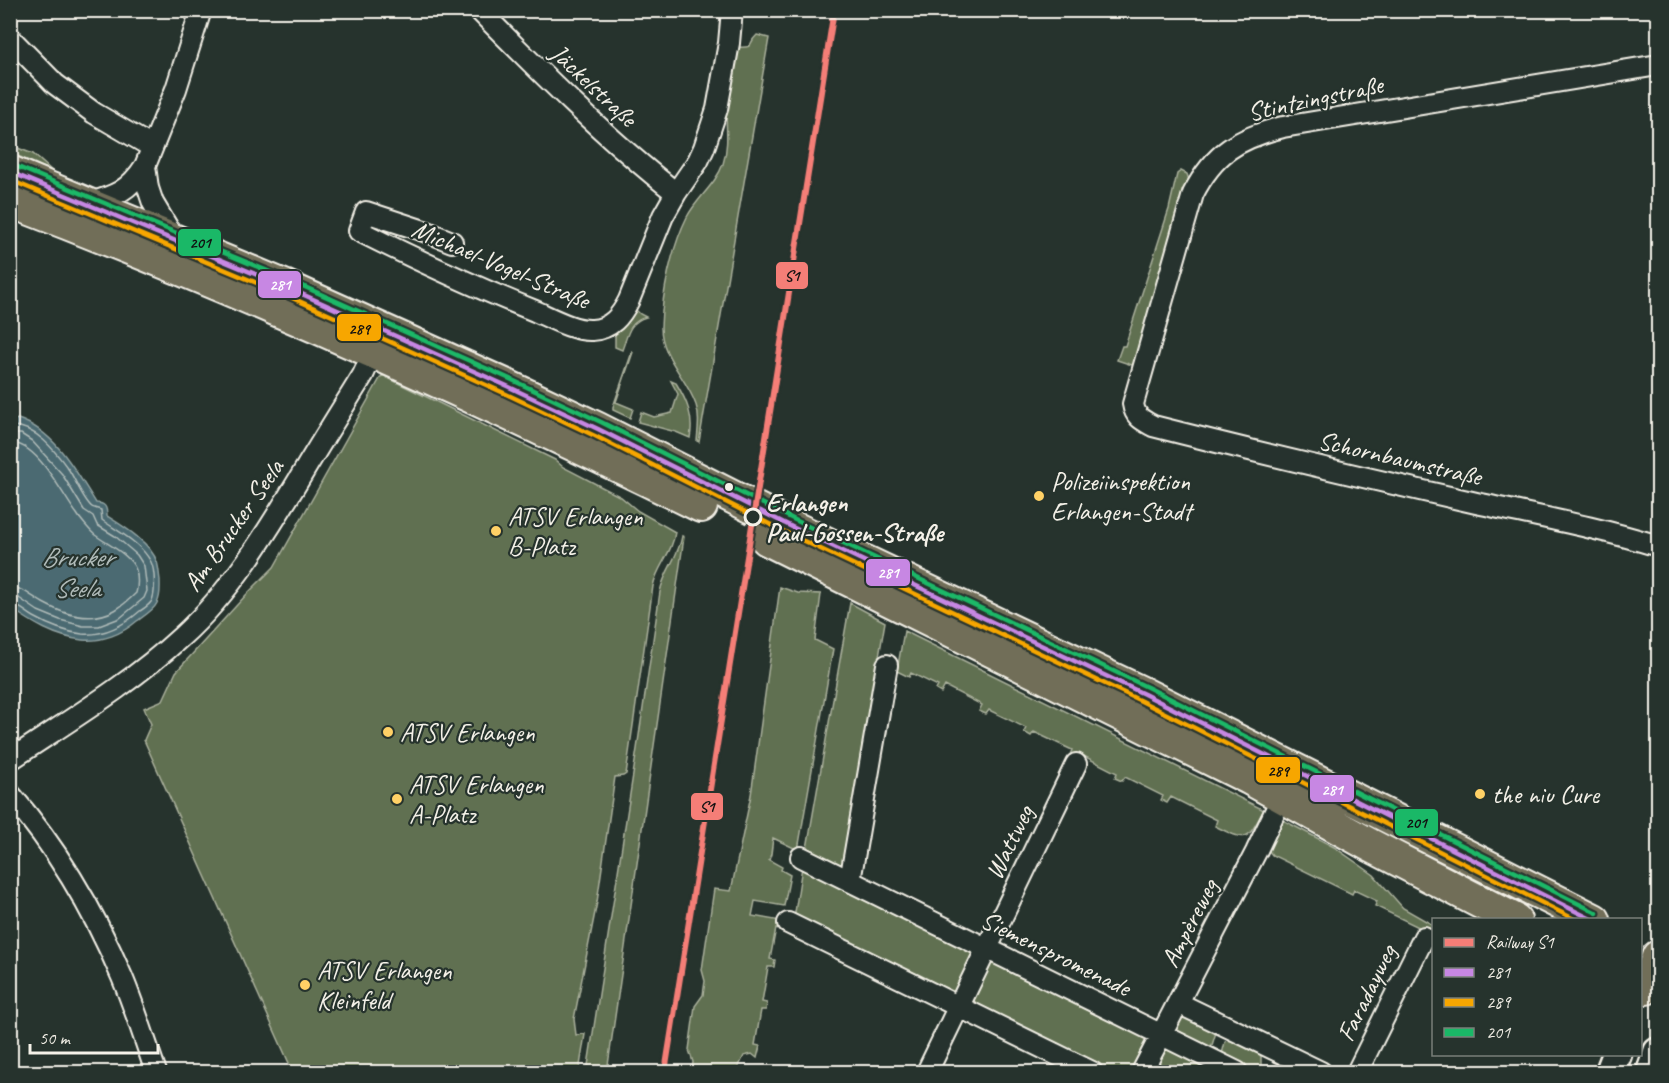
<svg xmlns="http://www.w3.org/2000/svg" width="1669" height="1083" viewBox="0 0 1669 1083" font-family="Caveat,sans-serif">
  <rect width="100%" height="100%" fill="#26332d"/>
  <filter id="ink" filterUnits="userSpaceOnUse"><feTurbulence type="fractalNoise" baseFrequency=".0167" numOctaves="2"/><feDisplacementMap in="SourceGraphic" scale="12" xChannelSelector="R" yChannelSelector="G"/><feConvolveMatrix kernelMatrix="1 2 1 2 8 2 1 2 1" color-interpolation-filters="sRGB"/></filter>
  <g filter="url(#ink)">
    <path fill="#607051" stroke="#aab09c" stroke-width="1.5" d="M 757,35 L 769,38 L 699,442 L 697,441 C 698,429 700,416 696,405 C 687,378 661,357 661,327 C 662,293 672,247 687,217 C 697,198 716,184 723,164 C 730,143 725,122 726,101 C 727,83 732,64 736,47 C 757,48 746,45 757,35 Z
      M 10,145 L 33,154 L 52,171 L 11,153 Z
      M 1181,171 L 1187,174 L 1189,180 L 1137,364 L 1132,365 L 1117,360 L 1122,346 L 1125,346 L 1169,209 L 1177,174 Z
      M 633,307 L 640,314 L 646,317 C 629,322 628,334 622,350 L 615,347 L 615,330 Z
      M 632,352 L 633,352 L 616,402 L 633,409 L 630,418 L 613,410 L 613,407 Z
      M 382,375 L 555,460 L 563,467 L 621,497 L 638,511 L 675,532 C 673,552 657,566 653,586 L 626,774 L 623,776 L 615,777 L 597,902 L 574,1019 L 576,1035 L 585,1034 L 579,1072 L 293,1072 L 144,740 L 151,724 L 144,708 L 163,700 L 176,672 L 246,595 L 274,567 Z
      M 671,381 L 676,383 C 687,401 694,417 690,438 L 676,432 L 638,422 L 641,412 L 654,417 L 672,413 L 678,394 Z
      M 682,536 L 684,537 L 607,1072 L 587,1072 L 637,749 L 660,592 C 664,571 679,556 682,536 Z
      M 780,587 L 798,593 L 821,594 L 815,640 L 833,649 L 798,850 L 773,838 L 771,854 L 769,860 L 782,867 L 781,870 L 790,875 L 784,906 L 755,901 L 752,916 L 781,921 L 780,929 L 776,928 L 770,959 L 775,960 L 774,967 L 768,967 L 762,1002 L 767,1003 L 766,1010 L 761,1010 L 755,1045 L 760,1046 L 757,1058 L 752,1054 L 744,1056 L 736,1072 L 692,1072 L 693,1062 L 689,1050 L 695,1006 L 703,995 L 705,981 L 702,970 L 714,889 L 731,891 L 751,795 Z
      M 850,603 L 885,622 L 842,871 L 806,854 Z
      M 904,631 L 1264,810 C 1246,841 1249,843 1215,826 L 1217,820 L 1171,797 L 1167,803 L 1161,800 L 1163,796 L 1125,777 L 1122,781 L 1115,778 L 1117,773 L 1080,754 L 1077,759 L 1070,755 L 1072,750 L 1034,732 L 1031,736 L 1024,732 L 1026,728 L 989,710 L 986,714 L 979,711 L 982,705 L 945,686 L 941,693 L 936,690 L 938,686 L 911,673 L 909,677 L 897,671 Z
      M 1279,818 L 1334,847 L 1374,875 L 1403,908 L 1433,925 L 1433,934 L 1375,906 L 1377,901 L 1354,890 L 1352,894 L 1272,855 L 1266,847 Z
      M 802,867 L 980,955 L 957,1000 L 794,919 Z
      M 988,960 L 1154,1041 L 1138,1072 L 1107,1072 L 967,1004 Z
      M 1180,1007 L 1218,1026 L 1212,1045 L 1203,1050 L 1167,1033 Z
      M 1231,1040 L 1261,1054 L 1261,1072 L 1250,1072 L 1221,1058 L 1225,1042 Z
      M 1162,1044 L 1219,1072 L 1148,1072 Z"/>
    <path fill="#4b6b72" stroke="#8fa1a1" stroke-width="1.5" d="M 18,419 C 55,431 76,471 96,503 C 105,503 107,507 107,516 C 123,526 151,543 157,562 C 159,568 159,574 160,580 C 160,588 161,596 157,603 C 154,610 144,616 137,621 C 122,634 102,642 82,640 C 55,637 32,623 11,608 L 10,421 Z"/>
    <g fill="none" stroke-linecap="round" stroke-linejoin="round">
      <path stroke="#b0bbb9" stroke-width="1.5" d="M 10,426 C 35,424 56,452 69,470 C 75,479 84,501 92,507 C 93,508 99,509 101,510 L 102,520 C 119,532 141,543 151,562 C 155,570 156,595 151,602 C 148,606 143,609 140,611 C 124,625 105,636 82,634 C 66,632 48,625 34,617 C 26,613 20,605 10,604
        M 10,434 L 21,434 L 32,441 L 62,474 L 84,510 L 93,516 L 97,525 L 115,536 L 137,555 L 144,566 L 147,591 L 144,598 L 120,618 L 99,626 L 83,626 L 60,620 L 38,611 L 19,598 L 10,596
        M 10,443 C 38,442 62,495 77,514 C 80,519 91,532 95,535 C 107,544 131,555 136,570 C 138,576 138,587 136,593 C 130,599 122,606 115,610 C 92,623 65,615 43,603 C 32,597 24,588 10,587"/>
      <defs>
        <path id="street" d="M 479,10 C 542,74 605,137 676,193
          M 10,38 L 55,84 L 94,113 L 152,147
          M 1658,65 L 1283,127 C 1238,138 1214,153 1193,194 L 1133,404 C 1135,417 1142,420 1153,426 C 1259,453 1366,478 1472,502 C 1535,516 1597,527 1658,546
          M 145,166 L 148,188 L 153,203 L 175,240
          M 87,204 C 115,196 129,191 145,166 L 176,89 L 201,10
          M 452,242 L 430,233 L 366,212 L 359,231 C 417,260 475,287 535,311 C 551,318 574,331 592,330 C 611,329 621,316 629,300 L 663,216 L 676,193 L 698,161 L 704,148 L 717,109 L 729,43 L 732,10
          M 10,760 C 68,721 129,685 181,637 C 231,592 266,534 301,476 C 321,442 342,409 363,375 L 374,351
          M 10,794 C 57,848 94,911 122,977 C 135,1008 145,1041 156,1072
          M 801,857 L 1237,1072
          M 850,881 L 887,665
          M 788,923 L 1092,1072
          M 1178,1003 L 1321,1072
          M 927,1072 L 1076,764
          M 1142,1072 L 1256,852 L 1282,797
          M 1357,1072 L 1424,937"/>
        <path id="secondary" d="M 1610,1072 L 1617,1054
          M 1651,1072 L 1658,1052"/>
        <path id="primary" d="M 10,172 L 284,286 L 507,386 L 598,429 L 792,527 L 1144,694 L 1594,920
          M 10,201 C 246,291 475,395 701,506
          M 767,539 L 1249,778 L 1368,844 L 1515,920
          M 1646,988 L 1658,957"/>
      </defs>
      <use href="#street" stroke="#f4f1e8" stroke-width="24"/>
      <use href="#secondary" stroke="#f4f1e8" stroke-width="33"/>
      <use href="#primary" stroke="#f4f1e8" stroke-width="36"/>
      <use href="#street" stroke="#26332d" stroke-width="20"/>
      <use href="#secondary" stroke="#26332d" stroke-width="28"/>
      <use href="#primary" stroke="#716e59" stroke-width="32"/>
      <defs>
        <path id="bus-1" d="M 10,172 L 284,286 L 507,386 L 598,429 L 792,527 L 1144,694 L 1593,920"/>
        <path id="bus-2" d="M 10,180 L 281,293 L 504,393 L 595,436 L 789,534 L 1141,701 L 1576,920"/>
        <path id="bus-3" d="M 13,165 L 287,279 L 510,379 L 601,422 L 795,520 L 1147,687 L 1597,913"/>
      </defs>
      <use href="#bus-1" stroke="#26332d" stroke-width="9"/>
      <use href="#bus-2" stroke="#26332d" stroke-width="9"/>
      <use href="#bus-3" stroke="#26332d" stroke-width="9"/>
      <use href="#bus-1" stroke="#c787e3" stroke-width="4.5"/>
      <use href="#bus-2" stroke="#f7a600" stroke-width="4.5"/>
      <use href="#bus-3" stroke="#1ab867" stroke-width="4.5"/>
      <defs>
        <path id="rail-1" d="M 665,1072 L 834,10"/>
      </defs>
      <use href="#rail-1" stroke="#26332d" stroke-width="10"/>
      <use href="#rail-1" stroke="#f57e77" stroke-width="6"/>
    </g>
  </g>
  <circle fill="#f4f1e8" stroke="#26332d" stroke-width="2" cx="729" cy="487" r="5"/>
  <g fill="#ffd166" stroke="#26332d" stroke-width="2">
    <circle cx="1039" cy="496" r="6"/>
    <circle cx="496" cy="531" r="6"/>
    <circle cx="388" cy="732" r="6"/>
    <circle cx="1480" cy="794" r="6"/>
    <circle cx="397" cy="799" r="6"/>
    <circle cx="305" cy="985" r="6"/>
  </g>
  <circle fill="#26332d" stroke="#f4f1e8" stroke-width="3" cx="753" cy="517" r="8"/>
  <g text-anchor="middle" stroke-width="4.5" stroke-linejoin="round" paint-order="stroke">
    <g font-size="26" fill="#f4f1e8" stroke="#26332d">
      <text transform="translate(594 85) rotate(43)" y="9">Jäckelstraße</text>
      <text transform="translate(1315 98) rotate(-12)" y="9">Stintzingstraße</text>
      <text transform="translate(501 264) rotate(23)" y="9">Michael-Vogel-Straße</text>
      <text transform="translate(1400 458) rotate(13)" y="9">Schornbaumstraße</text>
      <text transform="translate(233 525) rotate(-55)" y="9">Am Brucker Seela</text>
      <text transform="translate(1009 842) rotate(-64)" y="9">Wattweg</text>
      <text transform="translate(1189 923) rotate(-63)" y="9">Ampèreweg</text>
      <text transform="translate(1056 953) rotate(26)" y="9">Siemenspromenade</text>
      <text transform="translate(1366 993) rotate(-64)" y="9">Faradayweg</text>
    </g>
    <g font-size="26" fill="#f4f1e8" stroke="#26332d" text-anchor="start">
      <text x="1051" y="490">Polizeiinspektion<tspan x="1051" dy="30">Erlangen-Stadt</tspan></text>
      <text x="508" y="525">ATSV Erlangen<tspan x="508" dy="30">B-Platz</tspan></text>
      <text x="400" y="741">ATSV Erlangen</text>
      <text x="409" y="793">ATSV Erlangen<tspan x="409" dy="30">A-Platz</tspan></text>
      <text x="1492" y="803">the niu Cure</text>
      <text x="317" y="979">ATSV Erlangen<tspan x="317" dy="30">Kleinfeld</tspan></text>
    </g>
    <g font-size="26" font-weight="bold" fill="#f4f1e8" stroke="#26332d" text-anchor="start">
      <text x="766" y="511">Erlangen<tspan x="766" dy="30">Paul-Gossen-Straße</tspan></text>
    </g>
    <g font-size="27" font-style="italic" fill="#b0bbb9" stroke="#26332d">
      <text x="77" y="566">Brucker<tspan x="77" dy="31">Seela</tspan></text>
    </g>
  </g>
  <g stroke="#26332d" stroke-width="2">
    <rect x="177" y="228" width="45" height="29" rx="6" fill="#1ab867"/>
    <rect x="775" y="261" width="34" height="29" rx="6" fill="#f57e77"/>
    <rect x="257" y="270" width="45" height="29" rx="6" fill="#c787e3"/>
    <rect x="336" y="313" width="46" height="29" rx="6" fill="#f7a600"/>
    <rect x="865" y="558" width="46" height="29" rx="6" fill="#c787e3"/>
    <rect x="1255" y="756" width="46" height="28" rx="6" fill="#f7a600"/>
    <rect x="1309" y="774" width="46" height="29" rx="6" fill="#c787e3"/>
    <rect x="690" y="792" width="34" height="29" rx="6" fill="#f57e77"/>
    <rect x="1394" y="808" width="45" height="29" rx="6" fill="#1ab867"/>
  </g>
  <g font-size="16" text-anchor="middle" font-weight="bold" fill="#fff">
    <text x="280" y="290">281</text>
    <text x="888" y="578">281</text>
    <text x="1332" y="795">281</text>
  </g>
  <g font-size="16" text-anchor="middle" font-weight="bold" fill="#111">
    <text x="200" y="248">201</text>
    <text x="792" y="281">S1</text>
    <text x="359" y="334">289</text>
    <text x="1278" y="776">289</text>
    <text x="707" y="812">S1</text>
    <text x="1416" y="828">201</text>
  </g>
  <rect width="1669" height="1083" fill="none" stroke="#26332d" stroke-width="36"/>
  <rect x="18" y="18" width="1633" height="1047" fill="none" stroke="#f4f1e8" stroke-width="2" filter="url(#ink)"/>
  <rect x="1432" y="918" width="210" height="138" fill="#26332d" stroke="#787f78" stroke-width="1.5"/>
  <rect x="1444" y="938" width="30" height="9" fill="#f57e77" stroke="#787f78" stroke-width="1.5"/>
  <text x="1486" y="948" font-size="18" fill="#f4f1e8">Railway S1</text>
  <rect x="1444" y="968" width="30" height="9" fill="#c787e3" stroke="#787f78" stroke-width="1.5"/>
  <text x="1486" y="978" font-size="18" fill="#f4f1e8">281</text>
  <rect x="1444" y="998" width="30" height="9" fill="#f7a600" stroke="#787f78" stroke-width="1.5"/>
  <text x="1486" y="1008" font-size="18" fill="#f4f1e8">289</text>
  <rect x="1444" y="1028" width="30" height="9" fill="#1ab867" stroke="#787f78" stroke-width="1.5"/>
  <text x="1486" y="1038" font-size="18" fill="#f4f1e8">201</text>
  <path d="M30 1044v9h128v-9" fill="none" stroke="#f4f1e8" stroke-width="3"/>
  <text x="39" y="1044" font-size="18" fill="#f4f1e8" stroke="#26332d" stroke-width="4.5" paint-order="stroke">50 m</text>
</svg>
